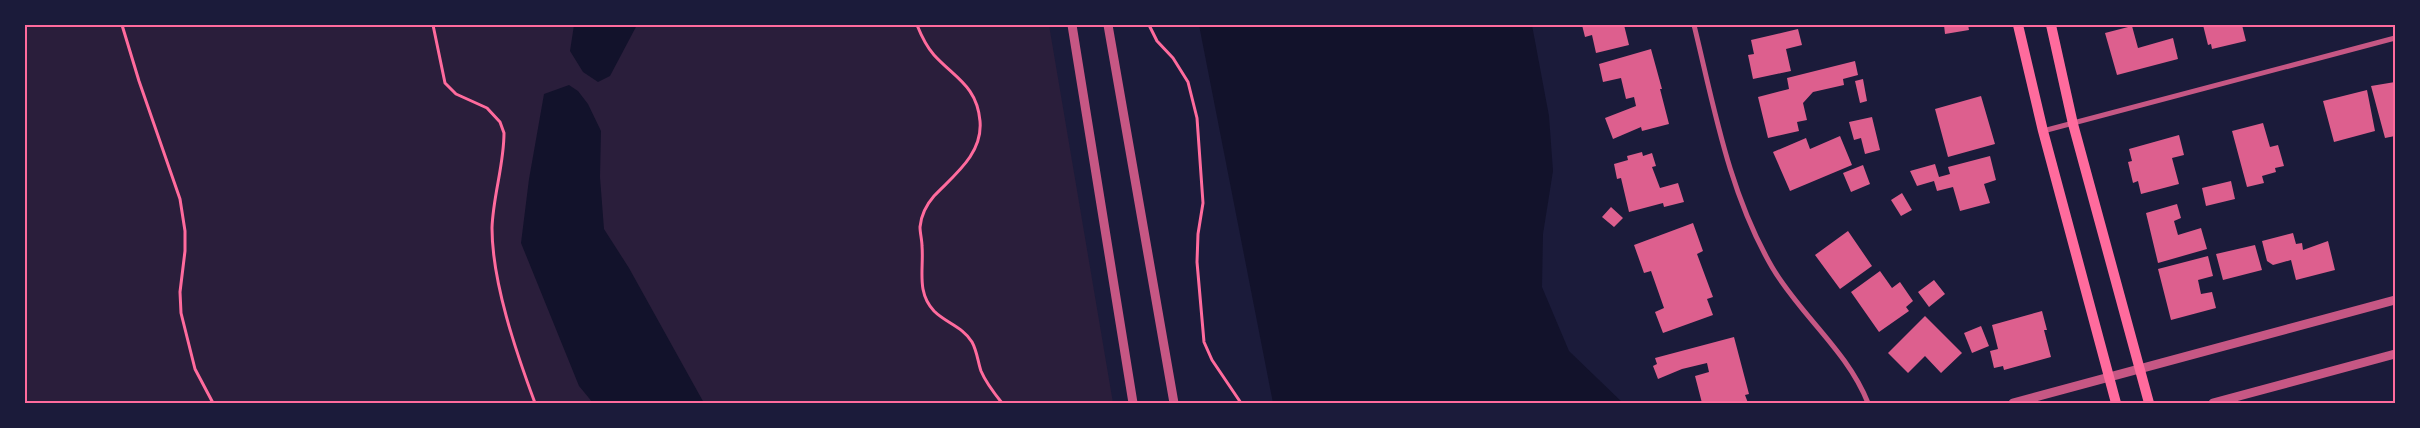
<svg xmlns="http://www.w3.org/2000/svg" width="2420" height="428" viewBox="0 0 2420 428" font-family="Figtree,sans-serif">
  <rect width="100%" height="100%" fill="#1b1b3a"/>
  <path fill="#2a1e3b" d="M 25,25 L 1049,25 L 1113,403 L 25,403 Z"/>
  <path fill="#12122b" d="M 574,25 L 637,25 L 610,76 L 598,82 L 583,72 L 570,51 Z
    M 1199,25 L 1532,25 L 1549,116 L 1553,171 L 1543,234 L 1542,287 L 1569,351 L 1623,403 L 1273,403 Z
    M 569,85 L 578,91 L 588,104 L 601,131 L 600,177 L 604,229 L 629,268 L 704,403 L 593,403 L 579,386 L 521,243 L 529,179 L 544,94 Z"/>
  <path fill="#dd5f8e" d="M 1582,25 L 1624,25 L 1629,45 L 1596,53 L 1592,35 L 1585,37 Z
    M 1944,25 L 1968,25 L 1969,30 L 1945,34 Z
    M 2203,25 L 2242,25 L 2246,41 L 2212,49 L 2211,44 L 2208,45 Z
    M 2132,26 L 2138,48 L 2173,38 L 2178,59 L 2117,75 L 2105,33 Z
    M 1798,29 L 1802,45 L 1786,49 L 1791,71 L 1753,79 L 1748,55 L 1754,54 L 1751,40 Z
    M 1651,49 L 1662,89 L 1660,89 L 1669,124 L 1642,131 L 1641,127 L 1613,139 L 1605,118 L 1636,106 L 1634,97 L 1626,99 L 1621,78 L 1603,82 L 1599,64 Z
    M 1855,61 L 1858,75 L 1843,79 L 1844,85 L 1813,92 L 1803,103 L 1807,120 L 1797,122 L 1799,131 L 1768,138 L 1758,97 L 1789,89 L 1787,78 Z
    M 1863,79 L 1867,101 L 1860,103 L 1855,81 Z
    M 2395,82 L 2395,136 L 2385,138 L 2371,86 Z
    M 2367,90 L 2375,131 L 2334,142 L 2323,101 Z
    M 1981,96 L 1995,144 L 1948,157 L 1935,109 Z
    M 1872,117 L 1880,150 L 1865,154 L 1861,138 L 1854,140 L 1849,122 Z
    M 2263,123 L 2270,147 L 2278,145 L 2284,166 L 2275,168 L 2276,172 L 2262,176 L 2264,183 L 2247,187 L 2232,131 Z
    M 2179,135 L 2184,155 L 2172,158 L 2179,184 L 2141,194 L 2138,181 L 2133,183 L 2128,162 L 2132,161 L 2129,149 Z
    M 1840,136 L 1852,165 L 1790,191 L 1773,152 L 1806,138 L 1810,149 Z
    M 1642,152 L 1643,156 L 1652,153 L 1656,166 L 1652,167 L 1660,188 L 1678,183 L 1684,202 L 1664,207 L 1663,203 L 1629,212 L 1621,178 L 1617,179 L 1614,164 L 1628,160 L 1627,156 Z
    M 1990,156 L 1996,180 L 1984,184 L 1990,203 L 1960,211 L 1953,187 L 1937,191 L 1934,181 L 1917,186 L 1910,171 L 1935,164 L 1939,177 L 1950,174 L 1948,167 Z
    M 1863,165 L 1870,184 L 1851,192 L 1843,173 Z
    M 2231,181 L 2235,199 L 2206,206 L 2202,188 Z
    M 1902,193 L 1912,210 L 1901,216 L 1891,200 Z
    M 2177,204 L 2181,218 L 2174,221 L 2178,235 L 2201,228 L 2207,249 L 2158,263 L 2146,213 Z
    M 1611,207 L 1623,218 L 1614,227 L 1602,217 Z
    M 1693,223 L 1703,251 L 1697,254 L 1713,297 L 1707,299 L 1713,315 L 1663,333 L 1655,312 L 1664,308 L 1651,271 L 1644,273 L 1634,245 Z
    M 1848,231 L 1872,266 L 1840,289 L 1815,255 Z
    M 2293,233 L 2296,244 L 2302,243 L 2303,250 L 2328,241 L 2335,270 L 2296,280 L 2291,260 L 2273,265 L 2267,261 L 2262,241 Z
    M 2255,245 L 2262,270 L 2223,280 L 2216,254 Z
    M 2208,256 L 2213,276 L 2198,280 L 2201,294 L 2212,292 L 2216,308 L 2171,320 L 2158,269 Z
    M 1880,271 L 1892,288 L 1900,282 L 1913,301 L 1906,307 L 1909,311 L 1879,332 L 1851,292 Z
    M 1934,280 L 1945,294 L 1929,307 L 1918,292 Z
    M 2042,311 L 2047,330 L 2044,330 L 2051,357 L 2004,370 L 2003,366 L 1994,368 L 1990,351 L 1998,349 L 1992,325 Z
    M 1925,316 L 1962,353 L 1941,373 L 1925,356 L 1908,373 L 1888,353 Z
    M 1981,326 L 1989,346 L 1972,353 L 1964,333 Z
    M 1734,337 L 1749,394 L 1745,395 L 1748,403 L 1702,403 L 1695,376 L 1709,372 L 1707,363 L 1682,369 L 1658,379 L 1653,366 L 1657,364 L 1655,358 Z"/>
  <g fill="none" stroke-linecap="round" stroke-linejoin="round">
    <path stroke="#ff6b9d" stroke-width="3" d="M 122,25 L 139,81 L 180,199 L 185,231 L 185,251 L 180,292 L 181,313 L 195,369 L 213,403
      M 433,25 L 445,83 L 456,94 L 487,108 L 500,122 L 504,133 C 504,165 493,196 492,228 C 492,282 516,352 535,403
      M 917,25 C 921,35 926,46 934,55 C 955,78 977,86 980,121 C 983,154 954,175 934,196 C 927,204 921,216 920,227 C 920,233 922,240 922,246 C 924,269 916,292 934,311 C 946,323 963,327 972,342 C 977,351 978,362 981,371 C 986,383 994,393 1002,403
      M 1149,25 L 1157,41 L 1173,58 L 1188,82 L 1197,118 L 1203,203 L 1198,234 L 1197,262 L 1204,342 L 1212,360 L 1241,403"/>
    <path stroke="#c65784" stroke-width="5" d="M 1694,25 C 1714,107 1729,193 1772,267 C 1800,315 1847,350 1868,403
      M 2043,131 L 2395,38"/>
    <path stroke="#c65784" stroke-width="9" d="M 1072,25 L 1133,403
      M 1108,25 L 1174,403
      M 2013,403 L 2395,300
      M 2213,403 L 2395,354"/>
    <path stroke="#ff6b9d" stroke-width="10" d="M 2018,25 L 2043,131 L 2116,403
      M 2051,25 L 2073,124 L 2149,403"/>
  </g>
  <rect width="2420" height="428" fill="none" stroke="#1b1b3a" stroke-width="52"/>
  <rect x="26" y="26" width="2368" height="376" fill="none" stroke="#ff6b9d" stroke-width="2"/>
</svg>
